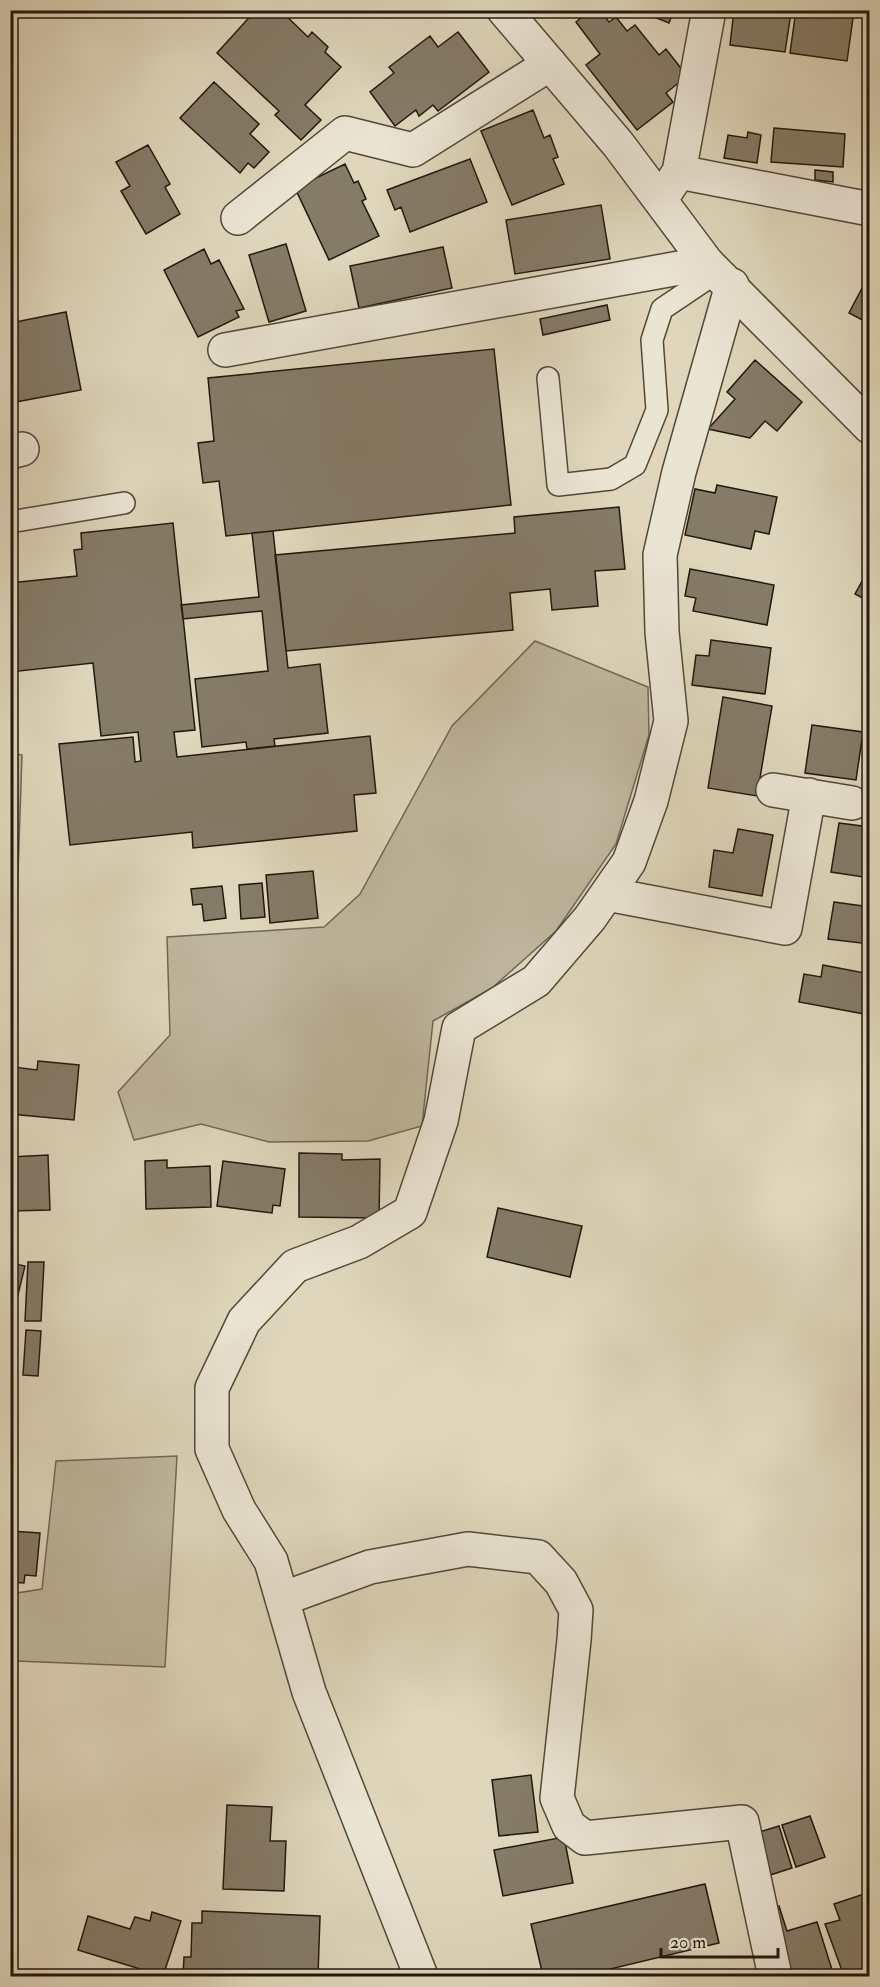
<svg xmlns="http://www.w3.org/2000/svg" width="880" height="1987" viewBox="0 0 880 1987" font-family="'IM FELL Double Pica',serif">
  <rect width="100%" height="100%" fill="#dfd6bb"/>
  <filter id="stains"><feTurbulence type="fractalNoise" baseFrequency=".00333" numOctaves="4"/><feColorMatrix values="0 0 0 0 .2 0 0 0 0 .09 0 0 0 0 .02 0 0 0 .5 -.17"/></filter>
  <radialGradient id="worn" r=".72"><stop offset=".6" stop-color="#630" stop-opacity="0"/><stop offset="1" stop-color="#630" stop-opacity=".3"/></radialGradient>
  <path fill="#bfb69d" stroke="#716755" stroke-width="1.5" d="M 535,641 L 648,687 L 649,735 L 616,844 L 556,931 L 492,988 L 433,1021 L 422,1126 L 368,1141 L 269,1142 L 201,1124 L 134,1140 L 118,1092 L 170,1035 L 167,937 L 324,927 L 360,894 L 452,726 Z
    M 11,753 L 22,755 L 17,903 L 10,901 Z
    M 177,1456 L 165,1667 L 16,1661 L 11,1647 L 11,1594 L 42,1589 L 56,1461 Z"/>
  <path fill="#857b67" stroke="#23180d" stroke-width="1.5" d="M 256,10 L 280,10 L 308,37 L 312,32 L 328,47 L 325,52 L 341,67 L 305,105 L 321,120 L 301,140 L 275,115 L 279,111 L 217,53 Z
    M 590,10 L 600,10 L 609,22 L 616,17 L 627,31 L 635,25 L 659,55 L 666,49 L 687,76 L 666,93 L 673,102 L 637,130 L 586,65 L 600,54 L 576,22 Z
    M 637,10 L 674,10 L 669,23 Z
    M 734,10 L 772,10 L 791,13 L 785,52 L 730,45 Z
    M 796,10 L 817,10 L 853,18 L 847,61 L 790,53 Z
    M 458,32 L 489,72 L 438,111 L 433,105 L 419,116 L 416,110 L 395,126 L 370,92 L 394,73 L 389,67 L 430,36 L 438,47 Z
    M 214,82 L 259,124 L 250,134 L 269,152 L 254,168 L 248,163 L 240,173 L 180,118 Z
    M 533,110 L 544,138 L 550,135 L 558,157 L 553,159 L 564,184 L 512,205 L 481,131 Z
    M 774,128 L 845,134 L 843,167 L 771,162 Z
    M 748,132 L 761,135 L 757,163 L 724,158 L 728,135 L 747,138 Z
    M 148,145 L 170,184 L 165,187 L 180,214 L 146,234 L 121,191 L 130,186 L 116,162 Z
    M 470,159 L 487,202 L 410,232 L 401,207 L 395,210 L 387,190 Z
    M 345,164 L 354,183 L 358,181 L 366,199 L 362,201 L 379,236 L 329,260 L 295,188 Z
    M 815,170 L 833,172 L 833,182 L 815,180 Z
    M 601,205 L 610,259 L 515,274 L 506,220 Z
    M 286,244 L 306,311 L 269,322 L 249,255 Z
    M 443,247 L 452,288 L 359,308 L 350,266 Z
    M 204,249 L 211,264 L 219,260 L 244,309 L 236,311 L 239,317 L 198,337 L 164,270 Z
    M 870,273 L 870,324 L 849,313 Z
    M 607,305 L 610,320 L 543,335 L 540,319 Z
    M 66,312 L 81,390 L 10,403 L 10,323 Z
    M 494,349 L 511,505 L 226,536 L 219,481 L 203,483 L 198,443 L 214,441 L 208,378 Z
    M 755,360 L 802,402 L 777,431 L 765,421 L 750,438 L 708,429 L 735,399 L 727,392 Z
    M 717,485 L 777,497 L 769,534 L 755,531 L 751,549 L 685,535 L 695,489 L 715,493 Z
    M 619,507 L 625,569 L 595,571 L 598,606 L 552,610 L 550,589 L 510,593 L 513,630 L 286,651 L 275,555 L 515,533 L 514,517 Z
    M 173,523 L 195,730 L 174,732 L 177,757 L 370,736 L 376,793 L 354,795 L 357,831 L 193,848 L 192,832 L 70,845 L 59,744 L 133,737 L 135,762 L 141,761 L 138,732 L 101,736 L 93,663 L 10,672 L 10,583 L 77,576 L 74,550 L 82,549 L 81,533 Z
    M 273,531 L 288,668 L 320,664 L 328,733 L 274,739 L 275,746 L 247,749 L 246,742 L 202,747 L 195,679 L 268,671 L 262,611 L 183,619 L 181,605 L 259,597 L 252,533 Z
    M 870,567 L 870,602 L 855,594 Z
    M 690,569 L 774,585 L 767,625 L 693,611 L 696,598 L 685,596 Z
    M 711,640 L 771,648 L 765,694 L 692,685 L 696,655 L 709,656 Z
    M 723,697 L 772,706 L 757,796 L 708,788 Z
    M 812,725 L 863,732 L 856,780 L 805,773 Z
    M 839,823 L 870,827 L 870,878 L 831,872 Z
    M 738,829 L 773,835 L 762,896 L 709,887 L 714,850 L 733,853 Z
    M 313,871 L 318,918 L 270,923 L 266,875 Z
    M 262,883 L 265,917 L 241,919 L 239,885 Z
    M 222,886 L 226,918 L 204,921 L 202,904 L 193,905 L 191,889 Z
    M 834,902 L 870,907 L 870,944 L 828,939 Z
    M 823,965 L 870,974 L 870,1015 L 799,1002 L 804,974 L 821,977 Z
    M 38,1061 L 79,1065 L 74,1120 L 10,1114 L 14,1067 L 37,1070 Z
    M 299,1153 L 342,1154 L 342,1160 L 380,1159 L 379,1218 L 299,1217 Z
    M 48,1155 L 50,1210 L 10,1211 L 10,1157 Z
    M 167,1160 L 167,1168 L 210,1166 L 211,1207 L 146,1209 L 145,1161 Z
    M 223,1161 L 285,1169 L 280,1206 L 273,1205 L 272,1213 L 217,1206 Z
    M 498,1208 L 582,1226 L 570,1277 L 487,1257 Z
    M 28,1262 L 44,1262 L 41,1321 L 25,1321 Z
    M 10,1263 L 25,1266 L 13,1315 L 10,1314 Z
    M 26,1330 L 41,1331 L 38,1376 L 23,1375 Z
    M 10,1531 L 40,1533 L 36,1576 L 25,1575 L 24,1583 L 10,1582 Z
    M 531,1775 L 538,1832 L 499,1836 L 492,1780 Z
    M 227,1805 L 272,1807 L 270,1841 L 286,1841 L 284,1891 L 223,1889 Z
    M 810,1816 L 825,1857 L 796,1867 L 782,1825 Z
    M 779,1826 L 792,1868 L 764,1877 L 750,1835 Z
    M 564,1837 L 573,1883 L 503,1896 L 494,1850 Z
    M 705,1884 L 719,1943 L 606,1970 L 607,1976 L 543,1976 L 531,1924 Z
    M 870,1892 L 870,1975 L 844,1976 L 825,1924 L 840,1920 L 834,1904 Z
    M 779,1906 L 787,1931 L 817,1922 L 834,1976 L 786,1976 L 767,1910 Z
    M 202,1911 L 320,1916 L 318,1976 L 183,1976 L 184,1957 L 191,1957 L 192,1923 L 202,1923 Z
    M 152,1912 L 181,1921 L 163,1976 L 78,1950 L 88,1916 L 130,1929 L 135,1917 L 150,1921 Z"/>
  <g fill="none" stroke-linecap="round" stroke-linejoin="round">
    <defs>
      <path id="service" d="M 548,378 L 558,485 L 611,479 L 635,465 L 657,410 L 652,340 L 662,309 L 717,272
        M 10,522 L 124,503"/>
      <path id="minor" d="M 679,172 L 709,10
        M 661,199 L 679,172 L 870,209
        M 238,218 L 345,133 L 413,150 L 550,64
        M 225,350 L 707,263
        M 10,452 L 22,449
        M 773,790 L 852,803
        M 607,894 L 785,928 L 809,795
        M 282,1599 L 370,1567 L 468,1549 L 538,1557 L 561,1582 L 576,1610 L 574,1640 L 557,1798 L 569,1826 L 585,1838 L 742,1822 L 775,1976
        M 421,1976 L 309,1692 L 271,1561 L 239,1510 L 212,1449 L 212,1388 L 244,1321 L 295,1266 L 359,1242 L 410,1212 L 441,1121 L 459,1028 L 536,981 L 590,918 L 629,862 L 651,801 L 671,721 L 662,632 L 660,555 L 679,472 L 732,285"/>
      <path id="tertiary" d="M 504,10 L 618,144 L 707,263 L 870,427"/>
    </defs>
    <use href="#service" stroke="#524838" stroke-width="24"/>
    <use href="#minor" stroke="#524838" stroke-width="36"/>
    <use href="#tertiary" stroke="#524838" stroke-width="36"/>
    <use href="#service" stroke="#eae4d3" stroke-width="21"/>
    <use href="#minor" stroke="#eae4d3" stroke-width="33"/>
    <use href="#tertiary" stroke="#eae4d3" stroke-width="33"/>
  </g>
  <rect width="880" height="1987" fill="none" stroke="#dfd6bb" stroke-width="36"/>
  <rect x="12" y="12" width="856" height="1963" fill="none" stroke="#23180d" stroke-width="3"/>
  <rect x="18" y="18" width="844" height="1951" fill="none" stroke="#23180d" stroke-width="1.5"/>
  <path d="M661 1948v9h117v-9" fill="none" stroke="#23180d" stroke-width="3"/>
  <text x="670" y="1948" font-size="18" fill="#23180d" stroke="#eae4d3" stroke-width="4.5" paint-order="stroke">20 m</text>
  <rect width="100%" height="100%" filter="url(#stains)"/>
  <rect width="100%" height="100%" fill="url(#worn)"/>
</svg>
